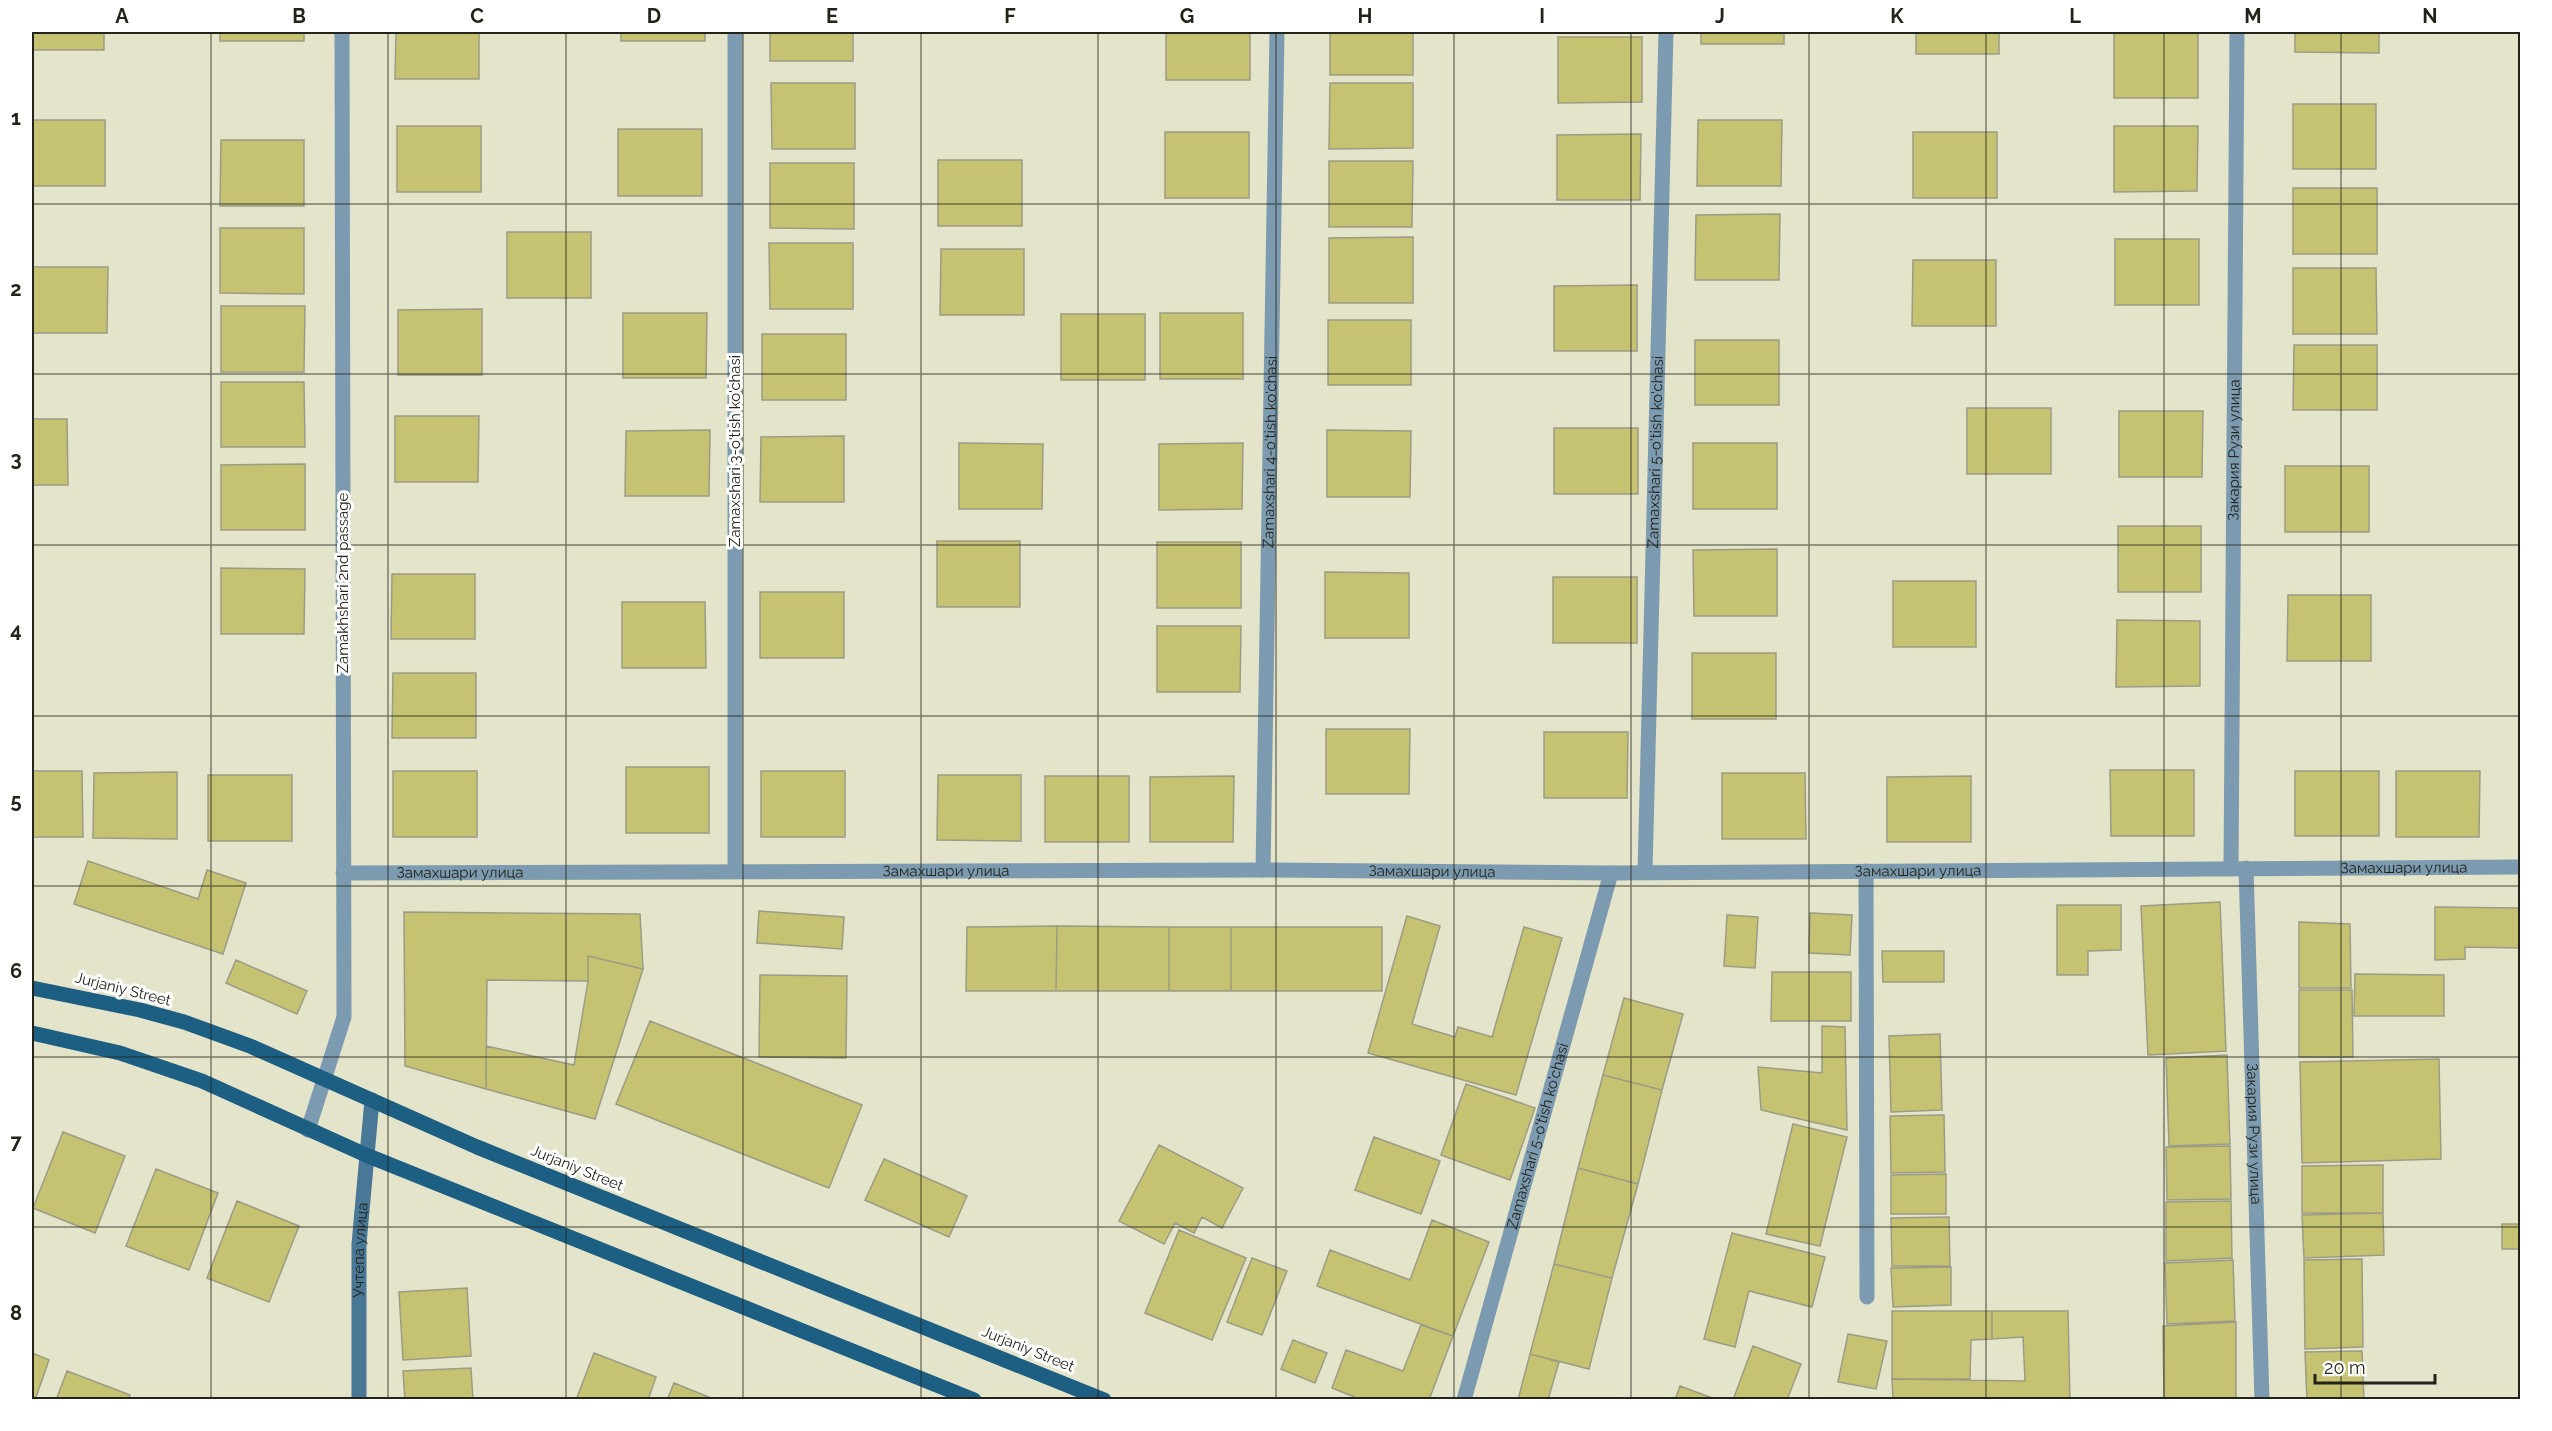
<svg xmlns="http://www.w3.org/2000/svg" width="2552" height="1431" viewBox="0 0 2552 1431" font-family="Raleway,sans-serif">
  <rect width="100%" height="100%" fill="#e4e4cb"/>
  <path fill="#c5c372" stroke="#9c9c85" stroke-width="1.5" d="M 32,32 L 104,32 L 104,50 L 32,50 Z
    M 220,32 L 304,32 L 304,41 L 220,41 Z
    M 396,32 L 479,32 L 479,79 L 395,79 Z
    M 621,32 L 705,32 L 705,41 L 621,41 Z
    M 770,32 L 853,32 L 853,61 L 770,61 Z
    M 1166,32 L 1250,32 L 1250,80 L 1166,80 Z
    M 1330,32 L 1413,32 L 1413,75 L 1330,75 Z
    M 1701,32 L 1784,32 L 1784,44 L 1701,44 Z
    M 1916,32 L 1999,32 L 1999,54 L 1916,54 Z
    M 2114,32 L 2198,32 L 2198,98 L 2114,98 Z
    M 2295,32 L 2379,32 L 2379,53 L 2295,52 Z
    M 1558,37 L 1642,37 L 1642,102 L 1558,103 Z
    M 771,83 L 855,83 L 855,149 L 772,149 Z
    M 1330,83 L 1413,83 L 1413,148 L 1329,149 Z
    M 2293,104 L 2376,104 L 2376,169 L 2293,169 Z
    M 32,120 L 105,120 L 105,186 L 32,186 Z
    M 1698,120 L 1782,120 L 1781,186 L 1697,186 Z
    M 397,126 L 481,126 L 481,192 L 397,192 Z
    M 2114,126 L 2198,126 L 2197,191 L 2114,192 Z
    M 618,129 L 702,129 L 702,196 L 618,196 Z
    M 1165,132 L 1249,132 L 1249,198 L 1165,198 Z
    M 1913,132 L 1997,132 L 1997,198 L 1913,198 Z
    M 1641,134 L 1640,200 L 1557,200 L 1557,135 Z
    M 221,140 L 304,140 L 304,206 L 220,206 Z
    M 938,160 L 1022,160 L 1022,226 L 938,226 Z
    M 1329,161 L 1413,161 L 1412,227 L 1329,227 Z
    M 770,163 L 854,163 L 854,229 L 770,228 Z
    M 2293,188 L 2377,188 L 2377,254 L 2293,254 Z
    M 1780,214 L 1779,280 L 1695,280 L 1696,215 Z
    M 220,228 L 304,228 L 304,294 L 220,293 Z
    M 507,232 L 591,232 L 591,298 L 507,298 Z
    M 1413,237 L 1413,303 L 1329,303 L 1329,238 Z
    M 2115,239 L 2199,239 L 2199,305 L 2115,305 Z
    M 769,243 L 853,243 L 853,309 L 770,309 Z
    M 941,249 L 1024,249 L 1024,315 L 940,315 Z
    M 1913,260 L 1996,260 L 1996,326 L 1912,326 Z
    M 32,267 L 108,267 L 107,333 L 32,333 Z
    M 2293,268 L 2376,268 L 2377,334 L 2293,334 Z
    M 1637,285 L 1637,351 L 1554,351 L 1554,286 Z
    M 221,306 L 305,306 L 304,372 L 221,372 Z
    M 482,309 L 482,375 L 398,375 L 398,310 Z
    M 623,313 L 707,313 L 706,378 L 623,378 Z
    M 1160,313 L 1243,313 L 1243,379 L 1160,379 Z
    M 1061,314 L 1145,314 L 1145,380 L 1061,380 Z
    M 1328,320 L 1411,320 L 1411,385 L 1328,385 Z
    M 762,334 L 846,334 L 846,400 L 762,400 Z
    M 1695,340 L 1779,340 L 1779,405 L 1695,405 Z
    M 2294,345 L 2377,345 L 2377,410 L 2293,410 Z
    M 221,382 L 304,382 L 305,447 L 221,447 Z
    M 1967,408 L 2051,408 L 2051,474 L 1967,474 Z
    M 2119,411 L 2203,411 L 2202,477 L 2119,477 Z
    M 395,416 L 479,416 L 478,482 L 395,482 Z
    M 32,419 L 67,419 L 68,485 L 32,485 Z
    M 1554,428 L 1638,428 L 1638,494 L 1554,494 Z
    M 710,430 L 709,496 L 625,496 L 626,431 Z
    M 1327,430 L 1411,431 L 1410,497 L 1327,497 Z
    M 844,436 L 844,502 L 760,502 L 761,437 Z
    M 959,443 L 1043,444 L 1042,509 L 959,509 Z
    M 1243,443 L 1242,509 L 1159,510 L 1159,444 Z
    M 1693,443 L 1777,443 L 1777,509 L 1693,509 Z
    M 305,464 L 305,530 L 221,530 L 221,465 Z
    M 2285,466 L 2369,466 L 2369,532 L 2285,532 Z
    M 2118,526 L 2201,526 L 2201,592 L 2118,592 Z
    M 937,541 L 1020,541 L 1020,607 L 937,607 Z
    M 1157,542 L 1241,542 L 1241,608 L 1157,608 Z
    M 1777,549 L 1777,616 L 1694,616 L 1693,550 Z
    M 221,568 L 305,569 L 304,634 L 221,634 Z
    M 1325,572 L 1409,573 L 1409,638 L 1325,638 Z
    M 392,574 L 475,574 L 475,639 L 391,639 Z
    M 1553,577 L 1637,577 L 1637,643 L 1553,643 Z
    M 1893,581 L 1976,581 L 1976,647 L 1893,647 Z
    M 760,592 L 844,592 L 844,658 L 760,658 Z
    M 2288,595 L 2371,595 L 2371,661 L 2287,661 Z
    M 622,602 L 705,602 L 706,668 L 622,668 Z
    M 2117,620 L 2200,621 L 2200,686 L 2116,687 Z
    M 1157,626 L 1241,626 L 1240,692 L 1157,692 Z
    M 1692,653 L 1776,653 L 1776,719 L 1692,719 Z
    M 393,673 L 476,673 L 476,738 L 392,738 Z
    M 1326,729 L 1410,729 L 1409,794 L 1326,794 Z
    M 1544,732 L 1628,732 L 1627,798 L 1544,798 Z
    M 626,767 L 709,767 L 709,833 L 626,833 Z
    M 2110,770 L 2194,770 L 2194,836 L 2111,836 Z
    M 32,771 L 82,771 L 83,837 L 32,837 Z
    M 393,771 L 477,771 L 477,837 L 393,837 Z
    M 761,771 L 845,771 L 845,837 L 761,837 Z
    M 2295,771 L 2379,771 L 2379,836 L 2295,836 Z
    M 2396,771 L 2480,771 L 2479,837 L 2396,837 Z
    M 177,772 L 177,839 L 93,838 L 94,773 Z
    M 1722,773 L 1805,773 L 1806,839 L 1722,839 Z
    M 208,775 L 292,775 L 292,841 L 208,841 Z
    M 938,775 L 1021,775 L 1021,841 L 937,840 Z
    M 1045,776 L 1129,776 L 1129,842 L 1045,842 Z
    M 1234,776 L 1233,842 L 1150,842 L 1150,777 Z
    M 1971,776 L 1971,842 L 1887,842 L 1887,777 Z
    M 88,861 L 198,899 L 207,870 L 246,883 L 223,954 L 74,904 Z
    M 2220,902 L 2226,1051 L 2148,1055 L 2141,906 Z
    M 2057,905 L 2121,905 L 2121,950 L 2088,951 L 2088,975 L 2057,975 Z
    M 2435,907 L 2520,908 L 2520,948 L 2465,947 L 2465,959 L 2435,960 Z
    M 759,911 L 844,917 L 842,949 L 757,943 Z
    M 404,912 L 640,914 L 643,969 L 588,956 L 588,981 L 487,980 L 486,1089 L 405,1066 Z
    M 1810,913 L 1852,915 L 1850,955 L 1809,953 Z
    M 1727,915 L 1758,917 L 1755,968 L 1724,966 Z
    M 1407,916 L 1440,926 L 1412,1024 L 1455,1037 L 1458,1027 L 1492,1037 L 1524,927 L 1562,938 L 1516,1095 L 1368,1053 Z
    M 2299,922 L 2350,924 L 2351,988 L 2299,988 Z
    M 1057,926 L 1056,991 L 966,991 L 967,927 Z
    M 1057,926 L 1169,927 L 1169,991 L 1056,991 Z
    M 1169,927 L 1231,927 L 1231,991 L 1169,991 Z
    M 1231,927 L 1382,927 L 1382,991 L 1231,991 Z
    M 1882,951 L 1944,951 L 1944,982 L 1883,982 Z
    M 588,956 L 643,969 L 595,1119 L 486,1089 L 486,1046 L 574,1065 L 588,981 Z
    M 236,960 L 307,991 L 297,1014 L 226,983 Z
    M 1772,972 L 1851,972 L 1851,1021 L 1771,1021 Z
    M 2355,974 L 2444,975 L 2444,1016 L 2354,1016 Z
    M 760,975 L 847,976 L 846,1058 L 759,1057 Z
    M 2299,990 L 2352,990 L 2353,1057 L 2299,1057 Z
    M 1624,998 L 1683,1014 L 1662,1090 L 1603,1075 Z
    M 650,1021 L 862,1105 L 829,1188 L 616,1104 Z
    M 1822,1026 L 1845,1027 L 1847,1130 L 1761,1110 L 1758,1067 L 1822,1073 Z
    M 1940,1034 L 1942,1110 L 1891,1112 L 1889,1036 Z
    M 2227,1055 L 2230,1144 L 2169,1146 L 2166,1058 Z
    M 2439,1059 L 2441,1159 L 2302,1163 L 2300,1062 Z
    M 1603,1075 L 1662,1090 L 1638,1184 L 1578,1168 Z
    M 1466,1084 L 1535,1108 L 1510,1180 L 1441,1155 Z
    M 1944,1115 L 1945,1172 L 1891,1173 L 1890,1116 Z
    M 1793,1124 L 1847,1137 L 1820,1246 L 1766,1234 Z
    M 63,1132 L 125,1156 L 95,1233 L 33,1208 Z
    M 1374,1137 L 1440,1161 L 1421,1214 L 1355,1190 Z
    M 1159,1145 L 1243,1188 L 1222,1228 L 1202,1217 L 1194,1233 L 1175,1223 L 1164,1244 L 1119,1221 Z
    M 2230,1146 L 2231,1199 L 2167,1200 L 2166,1147 Z
    M 884,1159 L 967,1196 L 949,1237 L 865,1200 Z
    M 2383,1165 L 2383,1213 L 2302,1213 L 2302,1166 Z
    M 1578,1168 L 1638,1184 L 1612,1278 L 1554,1264 Z
    M 156,1169 L 218,1193 L 189,1270 L 126,1246 Z
    M 1946,1174 L 1946,1214 L 1891,1214 L 1891,1175 Z
    M 237,1201 L 299,1226 L 269,1302 L 207,1278 Z
    M 2231,1201 L 2232,1258 L 2166,1261 L 2166,1202 Z
    M 2383,1213 L 2384,1255 L 2304,1258 L 2302,1215 Z
    M 1949,1217 L 1950,1266 L 1892,1266 L 1891,1218 Z
    M 1432,1220 L 1489,1242 L 1453,1336 L 1317,1286 L 1330,1250 L 1410,1280 Z
    M 2502,1224 L 2520,1224 L 2520,1351 L 2520,1249 L 2502,1249 Z
    M 1179,1230 L 1246,1258 L 1212,1340 L 1145,1313 Z
    M 1732,1233 L 1825,1257 L 1812,1307 L 1749,1291 L 1735,1347 L 1704,1339 Z
    M 1252,1258 L 1287,1271 L 1262,1335 L 1227,1322 Z
    M 2362,1259 L 2363,1347 L 2305,1349 L 2304,1260 Z
    M 2233,1260 L 2235,1321 L 2167,1324 L 2165,1263 Z
    M 1554,1264 L 1612,1278 L 1589,1369 L 1530,1354 Z
    M 1951,1267 L 1951,1305 L 1893,1307 L 1891,1268 Z
    M 467,1288 L 471,1356 L 403,1360 L 399,1292 Z
    M 1892,1311 L 1992,1311 L 1992,1339 L 1971,1340 L 1970,1379 L 1892,1379 Z
    M 1992,1311 L 2068,1311 L 2070,1400 L 1893,1400 L 1892,1379 L 2025,1381 L 2023,1337 L 1992,1339 Z
    M 2236,1322 L 2236,1400 L 2164,1400 L 2163,1326 Z
    M 1421,1325 L 1453,1336 L 1429,1400 L 1362,1400 L 1332,1388 L 1346,1350 L 1403,1371 Z
    M 1848,1334 L 1887,1341 L 1876,1389 L 1838,1382 Z
    M 1293,1340 L 1327,1353 L 1315,1383 L 1281,1369 Z
    M 1753,1346 L 1801,1364 L 1787,1400 L 1733,1400 Z
    M 2362,1351 L 2364,1400 L 2307,1400 L 2305,1352 Z
    M 32,1353 L 49,1360 L 35,1400 L 32,1400 Z
    M 594,1353 L 656,1377 L 648,1400 L 576,1400 Z
    M 1530,1354 L 1559,1362 L 1548,1400 L 1518,1400 Z
    M 471,1368 L 473,1400 L 405,1400 L 403,1371 Z
    M 67,1371 L 130,1395 L 128,1400 L 56,1400 Z
    M 674,1383 L 716,1400 L 667,1400 Z
    M 1680,1386 L 1712,1398 L 1711,1400 L 1675,1400 Z"/>
  <g fill="none" stroke-linecap="round" stroke-linejoin="round">
    <path stroke="#7c9bb0" stroke-width="15" d="M 1866,871 L 1867,1297"/>
    <g stroke="#7c9bb0" stroke-width="15">
      <path d="M 735,32 L 735,871"/>
      <path id="s1" d="M 2231,868 L 2237,32"/>
      <path id="s2" d="M 2246,868 L 2262,1400"/>
      <path id="s3" d="M 1263,870 L 1277,32"/>
      <path id="s4" d="M 1645,872 L 1666,32"/>
      <path id="s5" d="M 343,873 L 1263,870 L 1611,873 L 2520,867"/>
      <path d="M 308,1130 L 344,1017 L 342,32"/>
      <path id="s6" d="M 1464,1400 L 1611,873"/>
    </g>
    <path stroke="#487896" stroke-width="15" id="s7" d="M 359,1400 L 359,1244 L 372,1100"/>
    <path stroke="#1d5f83" stroke-width="15" d="M 32,988 L 140,1010 L 184,1022 L 250,1046 L 477,1147 L 1104,1400
      M 32,1033 L 120,1053 L 202,1081 L 366,1155 L 974,1400"/>
  </g>
  <path fill="none" stroke="#23231a" stroke-width="1.5" stroke-opacity="0.55" d="M 211,32 L 211,1400M 388,32 L 388,1400M 566,32 L 566,1400M 743,32 L 743,1400M 921,32 L 921,1400M 1098,32 L 1098,1400M 1276,32 L 1276,1400M 1454,32 L 1454,1400M 1631,32 L 1631,1400M 1809,32 L 1809,1400M 1986,32 L 1986,1400M 2164,32 L 2164,1400M 2341,32 L 2341,1400M 32,204 L 2520,204M 32,374 L 2520,374M 32,545 L 2520,545M 32,716 L 2520,716M 32,886 L 2520,886M 32,1057 L 2520,1057M 32,1227 L 2520,1227"/>
  <g text-anchor="middle" stroke-width="6" stroke-linejoin="round" paint-order="stroke">
    <g font-size="15" fill="#23231a" stroke="#fff">
      <text dy="5" stroke="none"><textPath href="#s1" startOffset="418">Закария Рузи улица</textPath></text>
      <text transform="translate(735 451) rotate(-90)" y="5">Zamaxshari 3-o'tish ko'chasi</text>
      <text dy="5" stroke="none"><textPath href="#s3" startOffset="418">Zamaxshari 4-o'tish ko'chasi</textPath></text>
      <text dy="5" stroke="none"><textPath href="#s4" startOffset="420">Zamaxshari 5-o'tish ko'chasi</textPath></text>
      <text transform="translate(343 583) rotate(-90)" y="5">Zamakhshari 2nd passage</text>
      <text dy="5" stroke="none"><textPath href="#s5" startOffset="2061">Замахшари улица</textPath></text>
      <text dy="5" stroke="none"><textPath href="#s5" startOffset="603">Замахшари улица</textPath></text>
      <text dy="5" stroke="none"><textPath href="#s5" startOffset="1575">Замахшари улица</textPath></text>
      <text dy="5" stroke="none"><textPath href="#s5" startOffset="1089">Замахшари улица</textPath></text>
      <text dy="5" stroke="none"><textPath href="#s5" startOffset="117">Замахшари улица</textPath></text>
      <text transform="translate(123 989) rotate(14)" y="5">Jurjaniy Street</text>
      <text dy="5" stroke="none"><textPath href="#s2" startOffset="266">Закария Рузи улица</textPath></text>
      <text dy="5" stroke="none"><textPath href="#s6" startOffset="274">Zamaxshari 5-o'tish ko'chasi</textPath></text>
      <text transform="translate(577 1168) rotate(22)" y="5">Jurjaniy Street</text>
      <text dy="5" stroke="none"><textPath href="#s7" startOffset="150">Учтепа улица</textPath></text>
      <text transform="translate(1028 1349) rotate(22)" y="5">Jurjaniy Street</text>
    </g>
  </g>
  <rect width="2552" height="1431" fill="none" stroke="#ffffff" stroke-width="66"/>
  <path d="M2315 1374v9h120v-9" fill="none" stroke="#23231a" stroke-width="3"/>
  <text x="2324" y="1374" font-size="18" fill="#23231a" stroke="#ffffff" stroke-width="4.5" paint-order="stroke">20 m</text>
  <rect x="33" y="33" width="2486" height="1365" fill="none" stroke="#23231a" stroke-width="2"/>
  <g font-size="20" text-anchor="middle" font-weight="bold" fill="#23231a">
    <text x="122" y="23">A</text>
    <text x="299" y="23">B</text>
    <text x="477" y="23">C</text>
    <text x="654" y="23">D</text>
    <text x="832" y="23">E</text>
    <text x="1010" y="23">F</text>
    <text x="1187" y="23">G</text>
    <text x="1365" y="23">H</text>
    <text x="1542" y="23">I</text>
    <text x="1720" y="23">J</text>
    <text x="1897" y="23">K</text>
    <text x="2075" y="23">L</text>
    <text x="2253" y="23">M</text>
    <text x="2430" y="23">N</text>
    <text x="16" y="125">1</text>
    <text x="16" y="296">2</text>
    <text x="16" y="466">3</text>
    <text x="16" y="637">4</text>
    <text x="16" y="808">5</text>
    <text x="16" y="978">6</text>
    <text x="16" y="1149">7</text>
    <text x="16" y="1320">8</text>
  </g>
</svg>
